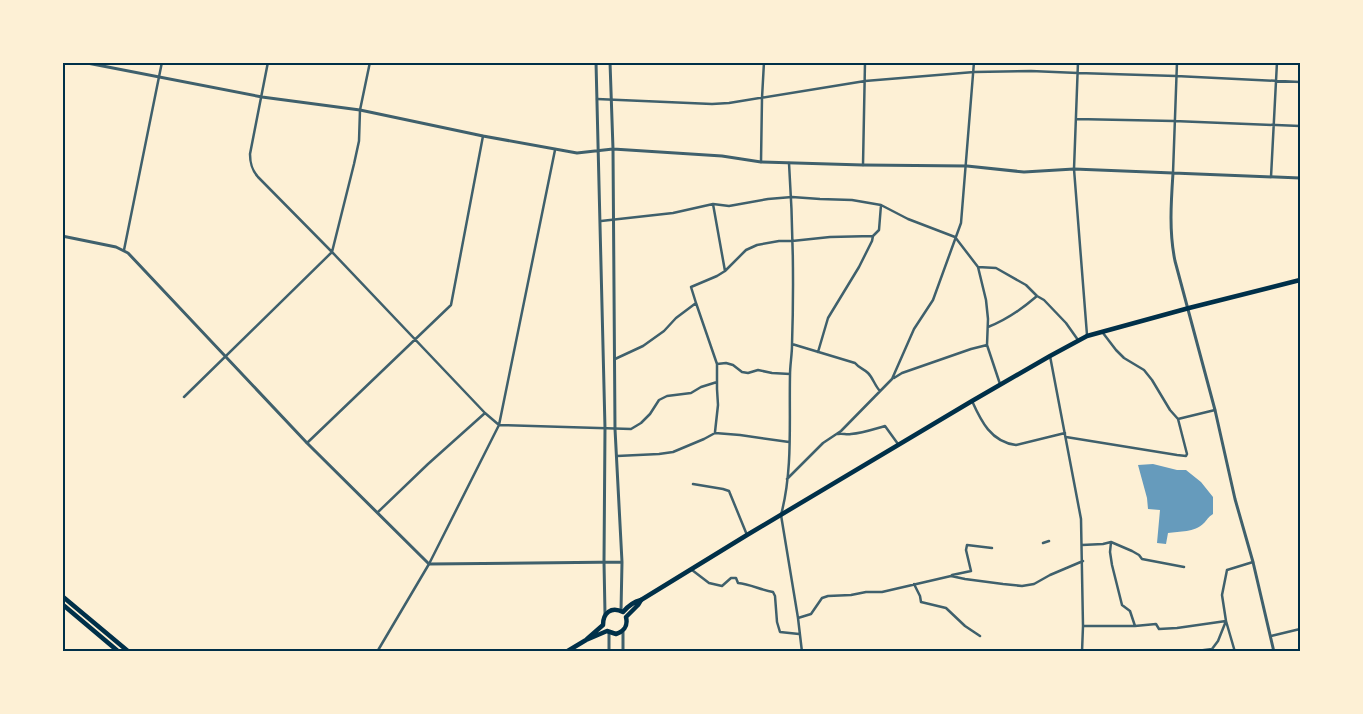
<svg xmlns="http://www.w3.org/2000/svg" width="1363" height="714" viewBox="0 0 1363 714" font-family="'PT Sans',sans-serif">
  <rect width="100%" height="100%" fill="#fdf0d5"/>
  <path fill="#669bbc" d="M 1153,464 L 1177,470 L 1186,470 L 1201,482 L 1213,497 L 1213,514 C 1208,517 1207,520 1204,523 C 1194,533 1180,531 1168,533 L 1166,544 L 1157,543 L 1160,510 L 1148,509 L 1147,498 L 1138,465 Z"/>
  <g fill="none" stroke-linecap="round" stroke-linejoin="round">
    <path stroke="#3f606c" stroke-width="2.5" d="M 268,62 L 250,154 C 250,164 252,170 258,177 L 332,252 L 485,413 L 499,425 L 631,429 L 641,423 L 650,414 L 659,400 L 667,396 L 691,393 L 701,387 L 717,382
      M 1078,62 L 1074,169 L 1087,335
      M 597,99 L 712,104 L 729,103 L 865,81 L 974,72 L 1031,71 L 1078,73 L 1176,76 L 1300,82
      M 1076,119 L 1174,121 L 1300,126
      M 761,162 L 762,98 L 764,62
      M 789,163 C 793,223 794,285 792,345 C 792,355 790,365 790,375 C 789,422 793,470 781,515 L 798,618 L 802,652
      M 863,165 L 865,62
      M 1173,173 L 1177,62
      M 1271,177 L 1277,62
      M 713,204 L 725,271
      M 601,221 L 673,213 L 713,204 L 729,206 L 768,199 L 792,197 L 820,199 L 852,200 L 881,205 L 908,219 L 955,237 L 978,267 L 986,300 L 988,319 L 987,345 L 1000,384
      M 124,250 L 162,62
      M 978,267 L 996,268 L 1026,285 L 1037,296 L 1044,300 L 1066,323 L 1078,340
      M 696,303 L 717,364 L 726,363 L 733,365 L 742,372 L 748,373 L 758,370 L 772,373 L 790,374
      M 988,327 C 1006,320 1022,309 1037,296
      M 792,344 L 855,363 C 859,368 864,369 868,373 C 873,378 875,386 880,391
      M 818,352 L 828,318 L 859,267 L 872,241 L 873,236
      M 1050,356 L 1081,519 L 1083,626 L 1082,652
      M 615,359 L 643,346 L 664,331 L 676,318 L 696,303 L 691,287 L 717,276 L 725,271 L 746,250 L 757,245 L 779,241 L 792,241 L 830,237 L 873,236 L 879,230 L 881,205
      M 894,378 L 902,373 L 971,349 L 987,345
      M 184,397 L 332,252 L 354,164 L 359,141 L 360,110 L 370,62
      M 972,401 C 981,421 991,442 1016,445 L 1065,433
      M 1178,419 L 1215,410
      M 715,432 L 718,405 L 717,389 L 717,364
      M 838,434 C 843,433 846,435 851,434 C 863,433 874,429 885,426 L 898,444
      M 1066,437 L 1177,455 L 1186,456 L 1187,454 L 1178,419 L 1170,410 L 1152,380 L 1144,370 L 1124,358 L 1116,350 L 1103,333
      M 307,443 L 451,305 L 483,136
      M 617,456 L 659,454 L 673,452 L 704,439 L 715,433 L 740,435 L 789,442
      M 787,479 L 823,443 L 841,431 L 892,379 L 914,329 L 933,300 L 961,223 L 974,62
      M 693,484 L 723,489 L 729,491 L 747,535
      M 378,512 L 428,464 L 485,413
      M 1111,542 L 1110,552 L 1112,565 L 1122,605 L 1130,611 L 1135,626
      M 1043,543 L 1049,541
      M 1082,545 L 1103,544 L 1111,542 L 1132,551 L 1139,555 L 1142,559 L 1184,567
      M 692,570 L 709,583 L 722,586 L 731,578 L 736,578 L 738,583 C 750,584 761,590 773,592 L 775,596 L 777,622 L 780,632 L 799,634
      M 952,575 L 971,571 L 966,550 L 967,545 L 992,548
      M 914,584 L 920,596 L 921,602 L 946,608 L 965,626 L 980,636
      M 798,618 L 811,614 L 822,598 L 828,596 L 851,595 L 866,592 L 882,592 L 951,576 L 965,579 L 1003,584 L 1022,586 L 1034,584 L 1050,575 L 1083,561
      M 1083,626 L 1135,626 L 1156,624 L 1159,629 L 1177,628 L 1226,621 L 1235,652
      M 1271,636 L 1300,629
      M 377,652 L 429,564 L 499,425 L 555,150
      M 1189,652 L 1212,649 L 1218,641 L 1226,621 L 1222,595 L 1227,570 L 1253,562"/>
    <path stroke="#3f606c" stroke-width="3" d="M 82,62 L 262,97 L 360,110 L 483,136 L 577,153 L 613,149 L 722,156 L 761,162 L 863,165 L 967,166 L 1024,172 L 1074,169 L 1300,178
      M 596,62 L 605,428 L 604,562 L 605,614
      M 610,62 L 613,149 L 615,429 L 622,562 L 621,611
      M 1173,173 C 1171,203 1169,232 1175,261 L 1215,410 L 1235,499 L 1253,562 L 1274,652
      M 62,236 L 116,247 L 128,253 L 307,443 L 429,564 L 622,562
      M 609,632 L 609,652
      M 623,652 L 623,631"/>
    <path stroke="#003049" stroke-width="4.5" d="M 641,600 L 747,535 L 972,401 L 1050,356 L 1087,336 L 1189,308 L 1300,280"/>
    <path stroke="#003049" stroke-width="4.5" d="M 62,596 L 129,652
      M 62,604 L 119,652
      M 587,639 L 603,625 C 603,613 611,606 623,612 C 628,606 633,602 641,600
      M 566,652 L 586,640 L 607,631 L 616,634 C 625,631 628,626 626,617 L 638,605 L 641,600"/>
  </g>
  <rect width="1363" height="714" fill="none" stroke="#fdf0d5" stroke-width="128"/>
  <rect x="64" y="64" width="1235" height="586" fill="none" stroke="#003049" stroke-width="2"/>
</svg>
